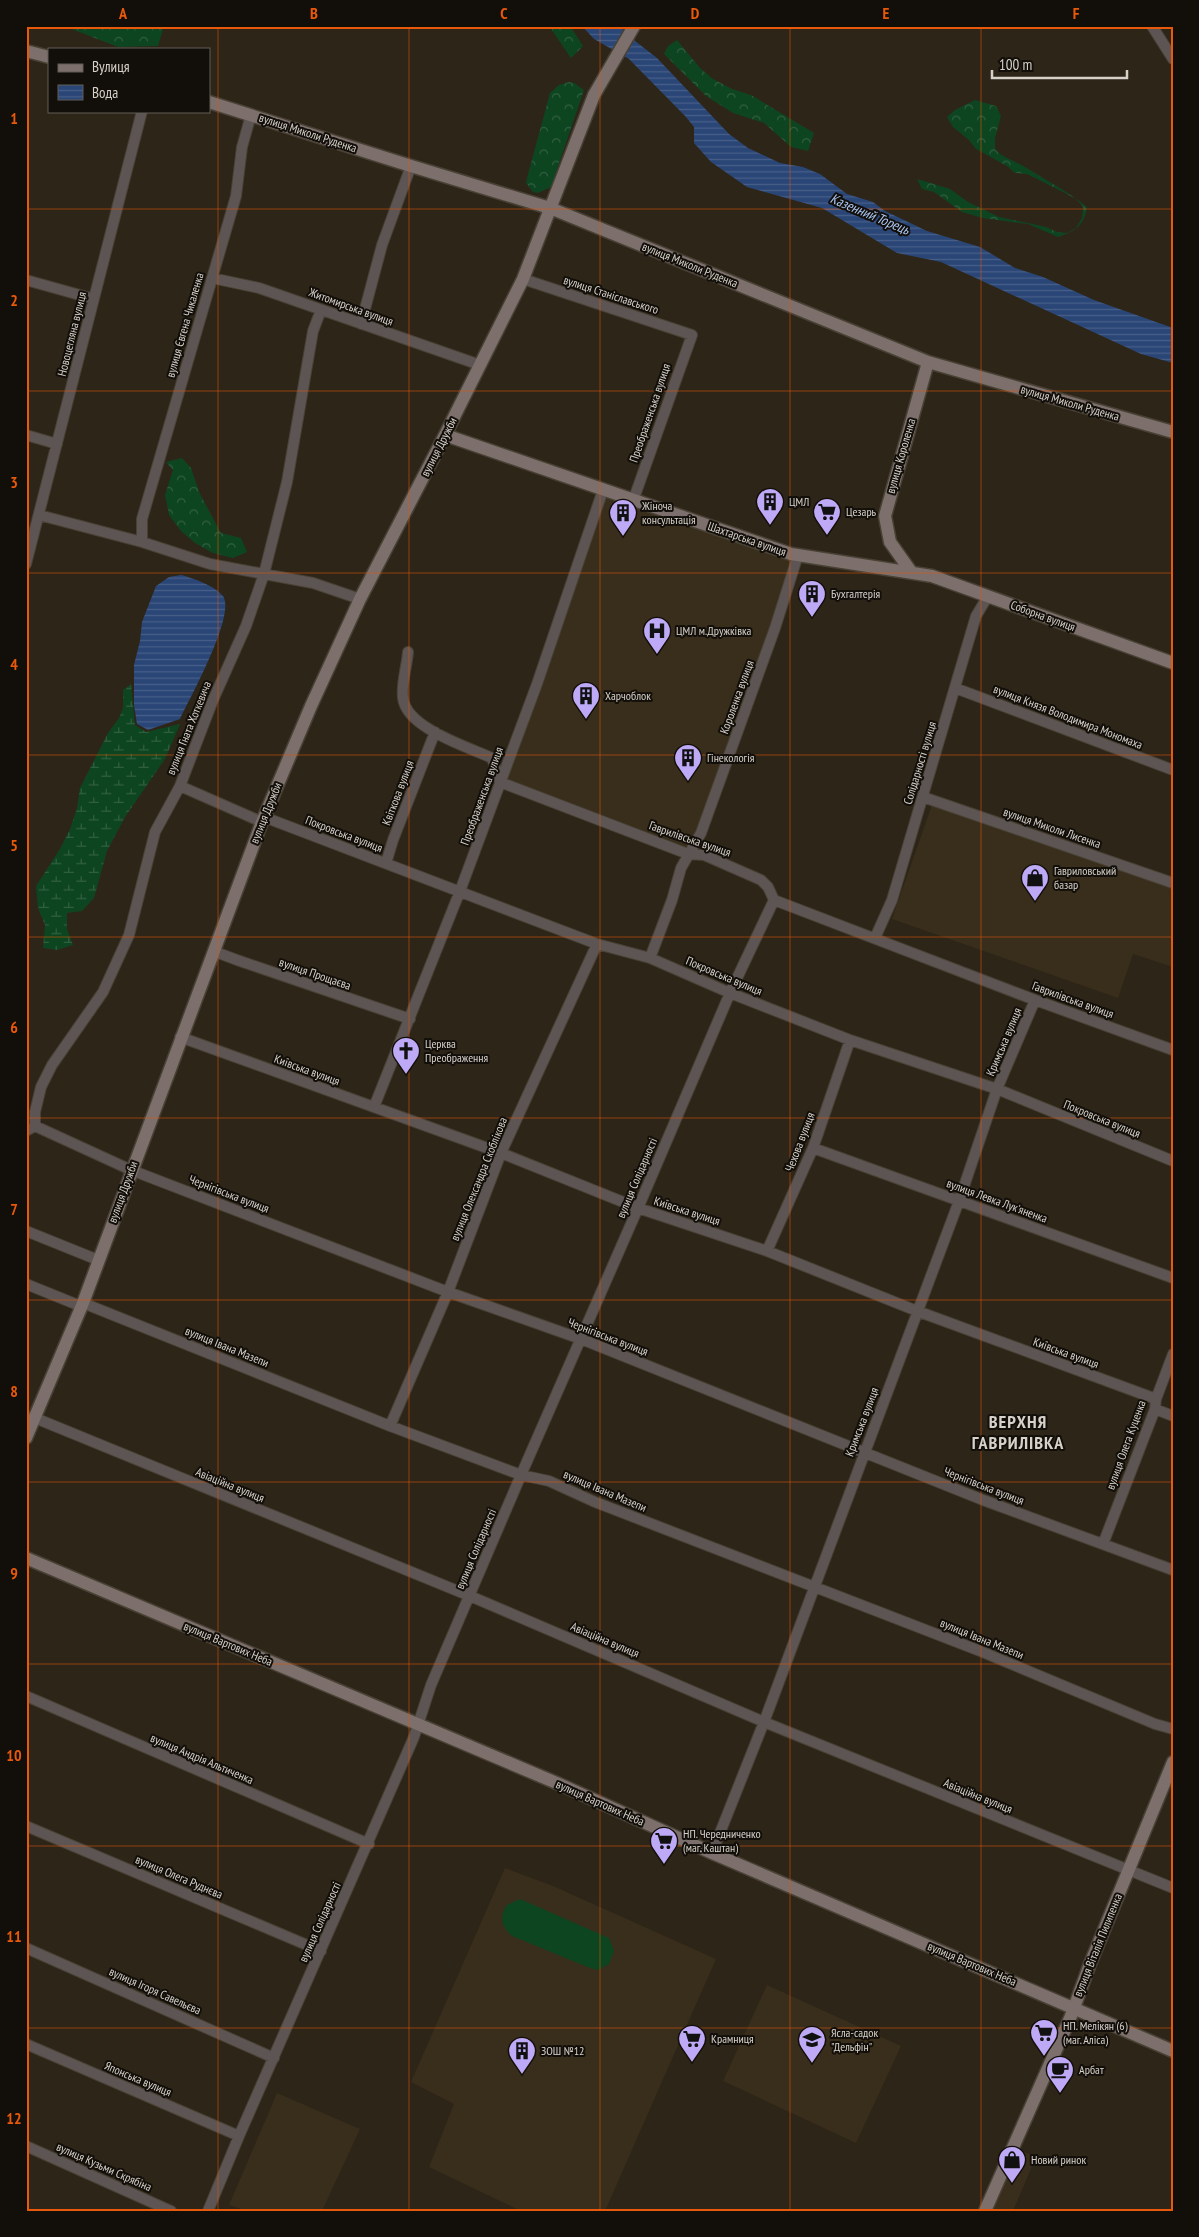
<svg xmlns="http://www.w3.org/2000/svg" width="1199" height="2237" viewBox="0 0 1199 2237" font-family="'PT Sans Narrow',sans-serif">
  <defs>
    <pattern id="forest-crowns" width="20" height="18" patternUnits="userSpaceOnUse" patternTransform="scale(1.25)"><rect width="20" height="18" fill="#0e4521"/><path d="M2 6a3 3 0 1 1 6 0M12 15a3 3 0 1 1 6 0" fill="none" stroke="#305f40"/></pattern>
    <pattern id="wetland-marsh" width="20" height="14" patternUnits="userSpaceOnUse" patternTransform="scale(1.25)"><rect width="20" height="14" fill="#0e4521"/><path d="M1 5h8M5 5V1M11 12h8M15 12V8" fill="none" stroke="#305f40"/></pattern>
    <pattern id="water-rules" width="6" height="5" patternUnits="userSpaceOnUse" patternTransform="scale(1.25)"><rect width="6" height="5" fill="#2a4676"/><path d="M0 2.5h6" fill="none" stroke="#486088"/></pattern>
  </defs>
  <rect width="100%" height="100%" fill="#2d2518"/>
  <path fill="#392e1b" d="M 606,496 L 792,560 L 772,625 L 697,832 L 686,850 L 506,780 L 543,685 Z
    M 933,802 L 1173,885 L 1173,967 L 1133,954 L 1118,998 L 892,919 Z
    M 505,1868 L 553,1886 L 716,1959 L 605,2211 L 521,2211 L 429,2167 L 454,2104 L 411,2082 Z
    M 767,1985 L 901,2046 L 856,2143 L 723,2081 Z
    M 277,2093 L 360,2129 L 322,2211 L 248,2211 L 229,2205 Z
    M 1015,2148 L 1036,2157 L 1013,2211 L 988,2211 Z"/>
  <path fill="url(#forest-crowns)" d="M 64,26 L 164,26 L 158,46 L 118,47 Z
    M 549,26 L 570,26 L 583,46 L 571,58 Z
    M 677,40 L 700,68 L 713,79 L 732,89 L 751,95 L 814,133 L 808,151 L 791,147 L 764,123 L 733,113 L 706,96 L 664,54 L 668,46 Z
    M 569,82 L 574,83 L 584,90 L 551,187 L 538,193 L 533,192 L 526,183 L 527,178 L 550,93 L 559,85 Z
    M 975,100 L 996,106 L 1001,116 L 995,138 L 995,149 C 1004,159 1014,160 1025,167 C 1046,180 1067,191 1087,207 C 1084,226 1075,231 1058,237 L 1028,224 L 983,218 L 962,212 L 934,192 L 922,189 L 917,179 L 950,189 L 968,202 L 999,217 L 1046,227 L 1057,232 L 1067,233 L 1076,228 L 1082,218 L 1083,207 L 1076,199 L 1067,194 L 1027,174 L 1015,173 L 1007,166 L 976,149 L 969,140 L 953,127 L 947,117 L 955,110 Z
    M 182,458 L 191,468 L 200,494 L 221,533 L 241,538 L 247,552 L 233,558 L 213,553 L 195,543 L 181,531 L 169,515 L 165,495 L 173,470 L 166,462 Z"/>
  <path fill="url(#wetland-marsh)" d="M 131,684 L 135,725 L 146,732 L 180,724 L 165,759 L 125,817 L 107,851 L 94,898 L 82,911 L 67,913 L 67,929 L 73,945 L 57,950 L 43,948 L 45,925 L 38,908 L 36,886 L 60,849 L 70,829 L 77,808 L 80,788 L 108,733 L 119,718 L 123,708 L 123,690 Z"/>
  <path fill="#0e4521" d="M 520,1899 L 609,1938 L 614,1951 L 609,1964 L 598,1970 L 590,1968 L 512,1936 C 501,1926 499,1917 507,1905 Z"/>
  <path fill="url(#water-rules)" d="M 582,26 L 619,26 L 635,41 L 657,58 L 729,134 L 748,148 L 780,163 L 803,167 L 820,174 L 847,194 L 873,202 L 885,211 L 927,231 L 980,247 L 1015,268 L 1043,277 L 1094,300 L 1173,328 L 1173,363 L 1141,354 L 941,262 L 897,253 L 822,208 L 747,187 L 711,162 L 694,143 L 694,127 L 686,117 L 629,59 L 594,39 Z
    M 181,575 C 193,578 215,586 223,596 C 236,615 190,698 180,719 L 148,730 L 137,724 L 134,705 L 134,665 L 140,641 L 142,622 L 156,586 L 169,577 Z"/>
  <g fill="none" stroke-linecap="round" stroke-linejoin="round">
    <defs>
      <path id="street" d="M 1152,26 L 1173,59
        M 212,278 L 259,288 L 480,365
        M 523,279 L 692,335 L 633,501
        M 26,280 L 94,299
        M 361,324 L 382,245 L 411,166
        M 26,435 L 57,444
        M 39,515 L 142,542 L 210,564 L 313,583 L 360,599
        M 142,542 L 142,519 L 236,196 L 242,147 L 251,115
        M 26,564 L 142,111
        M 408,652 C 407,666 401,684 403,698 C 406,728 468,747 492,758 L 500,782 L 688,854 L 704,855 L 761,880 L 768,887 L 774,900 L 1035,1000 L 1173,1050
        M 955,688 L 1173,770
        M 180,786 L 262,822
        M 923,797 L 1173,883
        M 264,817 L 597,944 L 650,958 L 730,993 L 850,1040 L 997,1089 L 1173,1161
        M 386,863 L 393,840 L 435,732
        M 875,938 L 892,900 L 976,616 L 988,596
        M 213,951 L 237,960 L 410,1019
        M 650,958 L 672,900 L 681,868 L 701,833 L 775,628 L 798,555
        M 180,1037 L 501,1153 L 638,1208 L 767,1251 L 917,1311 L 1156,1399
        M 374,1107 L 460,891 L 537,684 L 603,490
        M 35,1126 L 131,1170 L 448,1292 L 581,1339 L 983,1500 L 1173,1570
        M 26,1131 L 35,1126 L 35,1112 L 41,1087 L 52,1065 L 103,992 L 129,935 L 155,832 L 180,786 L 213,700 L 246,626 L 264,574 L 287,482 L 313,331 L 321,310
        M 813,1148 L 1173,1278
        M 26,1231 L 98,1260
        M 767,1251 L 813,1148 L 850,1040
        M 26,1284 L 78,1305 L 83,1303 L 390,1426 L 521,1475 L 549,1481 L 595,1502 L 980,1651 L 1155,1724 L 1173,1729
        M 1155,1409 L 1173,1416
        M 26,1417 L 35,1418 L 470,1596 L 764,1722 L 1173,1888
        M 390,1426 L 448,1292 L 501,1153 L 597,944
        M 1103,1544 L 1155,1409 L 1156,1399 L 1173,1354
        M 26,1696 L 369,1844
        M 26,1826 L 321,1951
        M 712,1853 L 764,1722 L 959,1201 L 997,1089 L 1035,1000
        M 26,1948 L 274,2058
        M 26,2044 L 239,2136
        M 26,2146 L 171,2211
        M 208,2211 L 239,2136 L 414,1737 L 431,1685 L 521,1475 L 638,1208 L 730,993 L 774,900"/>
      <path id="secondary" d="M 26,51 L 49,57
        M 209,102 L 411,166 L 550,208 L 928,362 L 1173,432
        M 445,435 L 791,554 L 932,576 L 1173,663
        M 912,573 L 890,542 L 885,516 L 928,362
        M 26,1438 L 83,1303 L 262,822 L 311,706 L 360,599 L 445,435 L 523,279 L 594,95 L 634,26
        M 26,1558 L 559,1784 L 712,1853 L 1173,2051
        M 985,2211 L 1071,2016 L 1090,1964 L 1173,1762"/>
    </defs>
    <use href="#street" stroke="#484134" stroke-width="12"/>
    <use href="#secondary" stroke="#484134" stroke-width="15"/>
    <use href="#street" stroke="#5d5553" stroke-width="10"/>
    <use href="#secondary" stroke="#7c6f6c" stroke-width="12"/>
  </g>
  <path fill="none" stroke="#e8590c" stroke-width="1" stroke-opacity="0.55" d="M 218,26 L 218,2211M 409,26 L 409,2211M 600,26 L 600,2211M 790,26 L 790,2211M 981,26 L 981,2211M 26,209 L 1173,209M 26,391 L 1173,391M 26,573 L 1173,573M 26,755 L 1173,755M 26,937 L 1173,937M 26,1118 L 1173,1118M 26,1300 L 1173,1300M 26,1482 L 1173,1482M 26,1664 L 1173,1664M 26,1846 L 1173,1846M 26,2028 L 1173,2028"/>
  <defs>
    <symbol id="building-pin" viewBox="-11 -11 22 30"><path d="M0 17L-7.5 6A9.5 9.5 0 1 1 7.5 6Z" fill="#bda9f5" stroke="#120e09"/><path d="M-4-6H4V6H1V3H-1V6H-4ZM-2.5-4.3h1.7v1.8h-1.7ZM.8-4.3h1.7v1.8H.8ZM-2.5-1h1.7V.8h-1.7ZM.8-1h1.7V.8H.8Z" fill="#111"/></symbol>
    <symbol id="supermarket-pin" viewBox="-11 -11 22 30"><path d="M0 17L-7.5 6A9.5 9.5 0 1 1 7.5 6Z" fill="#bda9f5" stroke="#120e09"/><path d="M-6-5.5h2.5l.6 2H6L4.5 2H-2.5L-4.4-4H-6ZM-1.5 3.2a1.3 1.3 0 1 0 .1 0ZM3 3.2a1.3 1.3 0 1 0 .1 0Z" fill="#111"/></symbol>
    <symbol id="hospital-pin" viewBox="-11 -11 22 30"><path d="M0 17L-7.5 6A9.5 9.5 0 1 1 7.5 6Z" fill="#bda9f5" stroke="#120e09"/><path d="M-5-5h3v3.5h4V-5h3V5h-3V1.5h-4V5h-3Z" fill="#111"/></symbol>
    <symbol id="shop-pin" viewBox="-11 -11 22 30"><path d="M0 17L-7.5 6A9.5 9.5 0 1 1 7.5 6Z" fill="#bda9f5" stroke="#120e09"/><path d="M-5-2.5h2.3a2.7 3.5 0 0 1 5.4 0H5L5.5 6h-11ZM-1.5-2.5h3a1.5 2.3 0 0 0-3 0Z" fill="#111"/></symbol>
    <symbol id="church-pin" viewBox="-11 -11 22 30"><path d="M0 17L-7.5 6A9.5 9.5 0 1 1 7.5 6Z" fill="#bda9f5" stroke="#120e09"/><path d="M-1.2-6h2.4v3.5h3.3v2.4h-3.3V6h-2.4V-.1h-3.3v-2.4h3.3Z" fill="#111"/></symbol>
    <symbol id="school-pin" viewBox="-11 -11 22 30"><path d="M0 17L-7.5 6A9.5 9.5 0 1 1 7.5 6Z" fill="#bda9f5" stroke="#120e09"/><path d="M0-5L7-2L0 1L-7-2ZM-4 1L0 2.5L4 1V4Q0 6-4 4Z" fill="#111"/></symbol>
    <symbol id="cafe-pin" viewBox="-11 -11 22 30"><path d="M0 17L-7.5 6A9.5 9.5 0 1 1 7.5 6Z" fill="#bda9f5" stroke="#120e09"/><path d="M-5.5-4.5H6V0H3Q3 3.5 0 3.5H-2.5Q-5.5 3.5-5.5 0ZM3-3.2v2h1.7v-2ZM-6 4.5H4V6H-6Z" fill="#111"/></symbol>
  </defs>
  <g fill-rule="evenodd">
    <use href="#building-pin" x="754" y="486" width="32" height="43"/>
    <use href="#supermarket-pin" x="811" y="496" width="32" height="43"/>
    <use href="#building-pin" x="607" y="497" width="32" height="43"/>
    <use href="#building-pin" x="796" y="578" width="32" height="43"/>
    <use href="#hospital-pin" x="641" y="615" width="32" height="43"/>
    <use href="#building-pin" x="570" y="680" width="32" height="43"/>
    <use href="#building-pin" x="672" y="742" width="32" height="43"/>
    <use href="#shop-pin" x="1019" y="862" width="32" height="43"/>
    <use href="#church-pin" x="390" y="1035" width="32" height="43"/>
    <use href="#supermarket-pin" x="648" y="1825" width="32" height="43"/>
    <use href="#supermarket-pin" x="1028" y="2017" width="32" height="43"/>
    <use href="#supermarket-pin" x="676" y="2023" width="32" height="43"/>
    <use href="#school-pin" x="796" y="2024" width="32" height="43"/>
    <use href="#building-pin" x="506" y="2035" width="32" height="43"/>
    <use href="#cafe-pin" x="1044" y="2054" width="32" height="43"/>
    <use href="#shop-pin" x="996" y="2144" width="32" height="43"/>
  </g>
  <g text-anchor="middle" stroke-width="4" stroke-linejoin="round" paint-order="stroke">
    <g font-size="12" fill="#d6d1c9" stroke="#120e09">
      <text transform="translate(308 133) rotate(18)" y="4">вулиця Миколи Руденка</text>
      <text transform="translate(690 265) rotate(22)" y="4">вулиця Миколи Руденка</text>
      <text transform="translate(611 295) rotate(18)" y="4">вулиця Станіславського</text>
      <text transform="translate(351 307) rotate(20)" y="4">Житомирська вулиця</text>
      <text transform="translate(185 325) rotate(-74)" y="4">вулиця Євгена Чикаленка</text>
      <text transform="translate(72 334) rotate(-76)" y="4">Новоцегляна вулиця</text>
      <text transform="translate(1070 403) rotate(16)" y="4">вулиця Миколи Руденка</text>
      <text transform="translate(650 413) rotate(-71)" y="4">Преображенська вулиця</text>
      <text transform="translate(439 447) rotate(-63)" y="4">вулиця Дружби</text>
      <text transform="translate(901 456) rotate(-74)" y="4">вулиця Короленка</text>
      <text transform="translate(747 539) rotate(19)" y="4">Шахтарська вулиця</text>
      <text transform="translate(1043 616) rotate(20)" y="4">Соборна вулиця</text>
      <text transform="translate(737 697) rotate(-70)" y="4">Короленка вулиця</text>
      <text transform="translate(1068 717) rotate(21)" y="4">вулиця Князя Володимира Мономаха</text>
      <text transform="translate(189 728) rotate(-68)" y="4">вулиця Гната Хоткевича</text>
      <text transform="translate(920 763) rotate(-73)" y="4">Солідарності вулиця</text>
      <text transform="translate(398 793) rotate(-69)" y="4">Квіткова вулиця</text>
      <text transform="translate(482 796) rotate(-70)" y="4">Преображенська вулиця</text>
      <text transform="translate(266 813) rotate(-68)" y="4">вулиця Дружби</text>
      <text transform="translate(1052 828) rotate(19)" y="4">вулиця Миколи Лисенка</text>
      <text transform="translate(344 834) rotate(21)" y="4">Покровська вулиця</text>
      <text transform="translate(690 839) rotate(19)" y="4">Гаврилівська вулиця</text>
      <text transform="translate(315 974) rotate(19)" y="4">вулиця Прощаєва</text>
      <text transform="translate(724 976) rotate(23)" y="4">Покровська вулиця</text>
      <text transform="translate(1073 1000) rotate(20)" y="4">Гаврилівська вулиця</text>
      <text transform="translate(1004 1042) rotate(-67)" y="4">Кримська вулиця</text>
      <text transform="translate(307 1070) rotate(20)" y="4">Київська вулиця</text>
      <text transform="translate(1102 1119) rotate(22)" y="4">Покровська вулиця</text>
      <text transform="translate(800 1142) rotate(-69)" y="4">Чехова вулиця</text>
      <text transform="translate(637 1178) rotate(-67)" y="4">вулиця Солідарності</text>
      <text transform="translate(479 1179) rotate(-68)" y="4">вулиця Олександра Скоблікова</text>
      <text transform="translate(123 1192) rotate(-70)" y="4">вулиця Дружби</text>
      <text transform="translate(229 1194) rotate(21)" y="4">Чернігівська вулиця</text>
      <text transform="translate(997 1201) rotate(20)" y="4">вулиця Левка Лук'яненка</text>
      <text transform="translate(687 1211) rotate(18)" y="4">Київська вулиця</text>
      <text transform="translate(608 1337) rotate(21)" y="4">Чернігівська вулиця</text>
      <text transform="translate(227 1347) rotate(22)" y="4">вулиця Івана Мазепи</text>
      <text transform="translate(1066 1353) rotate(20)" y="4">Київська вулиця</text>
      <text transform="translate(862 1422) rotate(-69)" y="4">Кримська вулиця</text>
      <text transform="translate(1126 1445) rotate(-70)" y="4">вулиця Олега Куценка</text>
      <text transform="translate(230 1485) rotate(22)" y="4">Авіаційна вулиця</text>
      <text transform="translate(984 1486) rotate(21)" y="4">Чернігівська вулиця</text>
      <text transform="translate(605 1491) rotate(23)" y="4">вулиця Івана Мазепи</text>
      <text transform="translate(476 1549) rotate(-67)" y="4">вулиця Солідарності</text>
      <text transform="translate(982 1639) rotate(22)" y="4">вулиця Івана Мазепи</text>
      <text transform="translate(605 1640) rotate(23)" y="4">Авіаційна вулиця</text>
      <text transform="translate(228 1644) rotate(23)" y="4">вулиця Вартових Неба</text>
      <text transform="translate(202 1759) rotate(23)" y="4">вулиця Андрія Альтиченка</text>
      <text transform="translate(978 1796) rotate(22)" y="4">Авіаційна вулиця</text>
      <text transform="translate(600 1803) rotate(24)" y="4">вулиця Вартових Неба</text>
      <text transform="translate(179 1877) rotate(23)" y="4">вулиця Олега Руднєва</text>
      <text transform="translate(320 1922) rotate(-66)" y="4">вулиця Солідарності</text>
      <text transform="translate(1098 1945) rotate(-68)" y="4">вулиця Віталія Пилипенка</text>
      <text transform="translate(972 1964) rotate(23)" y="4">вулиця Вартових Неба</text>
      <text transform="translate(155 1991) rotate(24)" y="4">вулиця Ігоря Савельєва</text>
      <text transform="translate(138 2079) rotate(23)" y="4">Японська вулиця</text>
      <text transform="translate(104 2167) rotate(24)" y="4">вулиця Кузьми Скрябіна</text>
    </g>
    <g font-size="12" fill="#d6d1c9" stroke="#120e09" text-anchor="start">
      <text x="789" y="506">ЦМЛ</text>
      <text x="642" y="510">Жіноча<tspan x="642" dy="14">консультація</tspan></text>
      <text x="846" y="516">Цезарь</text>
      <text x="831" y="598">Бухгалтерія</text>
      <text x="676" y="635">ЦМЛ м.Дружківка</text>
      <text x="605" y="700">Харчоблок</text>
      <text x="707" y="762">Гінекологія</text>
      <text x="1054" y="875">Гавриловський<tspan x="1054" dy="14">базар</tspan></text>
      <text x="425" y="1048">Церква<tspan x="425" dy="14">Преображення</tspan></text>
      <text x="683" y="1838">НП. Чередниченко<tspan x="683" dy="14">(маг. Каштан)</tspan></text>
      <text x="1063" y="2030">НП. Мелікян (6)<tspan x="1063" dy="14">(маг. Аліса)</tspan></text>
      <text x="831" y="2037">Ясла-садок<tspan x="831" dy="14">"Дельфін"</tspan></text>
      <text x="711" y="2043">Крамниця</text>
      <text x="541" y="2055">ЗОШ №12</text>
      <text x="1079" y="2074">Арбат</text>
      <text x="1031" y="2164">Новий ринок</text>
    </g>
    <g font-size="14" font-style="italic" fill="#aac5f3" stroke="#120e09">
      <text transform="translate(870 214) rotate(23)" y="5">Казенний Торець</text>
    </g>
    <g font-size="18" font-weight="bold" letter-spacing="1" fill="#d6d1c9" stroke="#120e09">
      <text x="1018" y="1428">ВЕРХНЯ<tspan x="1018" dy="21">ГАВРИЛІВКА</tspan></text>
    </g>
  </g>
  <rect width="1199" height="2237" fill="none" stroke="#120e09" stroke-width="55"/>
  <rect x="48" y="48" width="162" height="65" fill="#120e09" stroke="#605c56"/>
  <rect x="58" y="64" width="25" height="8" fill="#7c6f6c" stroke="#605c56"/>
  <text x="92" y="72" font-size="15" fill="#d6d1c9">Вулиця</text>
  <rect x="58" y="85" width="25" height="15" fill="url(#water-rules)" stroke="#605c56"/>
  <text x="92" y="98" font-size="15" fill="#d6d1c9">Вода</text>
  <path d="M992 70v8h135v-8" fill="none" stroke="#d6d1c9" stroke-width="2.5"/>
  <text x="999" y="70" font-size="15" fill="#d6d1c9" stroke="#120e09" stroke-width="4" paint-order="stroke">100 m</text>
  <rect x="28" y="28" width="1144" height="2182" fill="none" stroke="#e8590c" stroke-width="2"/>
  <g font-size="16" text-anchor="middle" font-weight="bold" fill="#e8590c">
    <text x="123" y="19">A</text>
    <text x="314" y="19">B</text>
    <text x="504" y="19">C</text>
    <text x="695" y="19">D</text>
    <text x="886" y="19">E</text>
    <text x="1076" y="19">F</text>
    <text x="14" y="124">1</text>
    <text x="14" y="306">2</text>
    <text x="14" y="488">3</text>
    <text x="14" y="670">4</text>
    <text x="14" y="851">5</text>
    <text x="14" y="1033">6</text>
    <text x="14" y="1215">7</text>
    <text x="14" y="1397">8</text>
    <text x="14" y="1579">9</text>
    <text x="14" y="1761">10</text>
    <text x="14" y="1942">11</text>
    <text x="14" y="2124">12</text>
  </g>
</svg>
